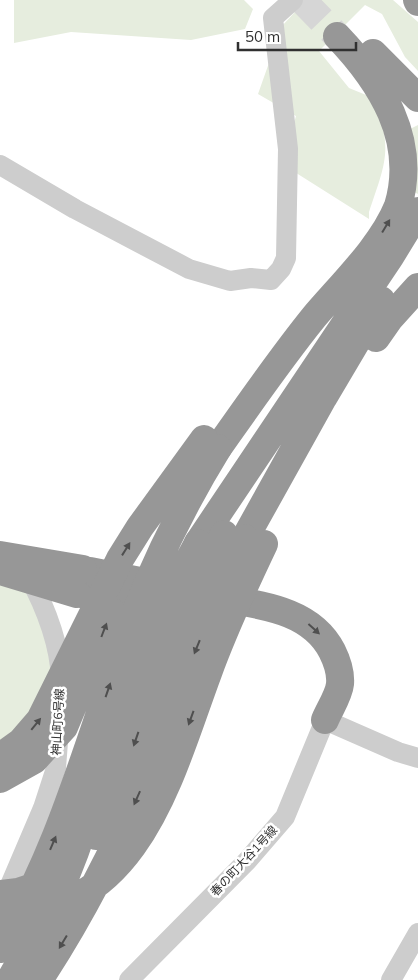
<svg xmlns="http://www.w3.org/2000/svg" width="418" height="980" viewBox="0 0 418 980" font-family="Mulish,'Noto Sans JP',sans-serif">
  <rect width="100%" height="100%" fill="#fff"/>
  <path fill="#e6edde" d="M 14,0 L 244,0 L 253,9 L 245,29 L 191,40 L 71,32 L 14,43 Z
    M 306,0 L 393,0 L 418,22 L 418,71 L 405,57 L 382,14 L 365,5 L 319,51 L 349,88 L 371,97 C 395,146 385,164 369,212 L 369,219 L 282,164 L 296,116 L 258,94 L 282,26 Z
    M 418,125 L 418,194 L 410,190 L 410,129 Z
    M 0,579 L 32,593 L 57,671 L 38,708 L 0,745 Z"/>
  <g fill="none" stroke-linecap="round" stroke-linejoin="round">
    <path stroke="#d6d6d6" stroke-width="28" stroke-dasharray="28 14" stroke-linecap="butt" d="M 302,0 L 337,36"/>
    <path stroke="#cdcdcd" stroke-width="20" d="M 0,165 L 75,209 L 189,269 L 230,281 L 251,278 L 271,280 L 281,269 L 286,258 L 288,149 L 273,18 L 293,0
      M 27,573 C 45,606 60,642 61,680
      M 2,904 L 43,808 L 56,768 L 59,729
      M 129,980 L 247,861 L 285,817 L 325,720 L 398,752 L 418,758
      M 391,980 L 418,933"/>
    <path stroke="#979797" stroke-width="28" d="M 417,0 L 418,2
      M 373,53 L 418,98
      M 376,338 L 390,318 L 418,287
      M 218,448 C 249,404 280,359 314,317 C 342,284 382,246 398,206 C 418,139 380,81 337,36
      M 245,538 L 323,398 L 381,300
      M 198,543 L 390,257 L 418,211
      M 90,571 L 170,587
      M 82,594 L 162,608
      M 215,597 C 257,605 310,608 332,651 C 337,661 341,673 340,684 C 339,695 329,710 325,720"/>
    <path stroke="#979797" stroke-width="28" d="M 0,555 L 83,569
      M 0,571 L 77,594
      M 0,757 L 21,742 L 40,720 L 120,559 L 140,527 L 204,439
      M 0,779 L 34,760 L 64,727 L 112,612
      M 96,836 L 108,817 L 118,791 C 150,701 178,619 224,534
      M 0,894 L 18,892 L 45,883
      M 8,914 C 139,912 171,772 208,673 C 224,629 244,586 264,544
      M 0,949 C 57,857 85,753 121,652 C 146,580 178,513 218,448
      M 10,980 L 57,898 L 75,852 L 145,650 L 168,599 L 198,543
      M 39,980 C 81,916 115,850 145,779 C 179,699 207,617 245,538"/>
  </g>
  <defs><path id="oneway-solid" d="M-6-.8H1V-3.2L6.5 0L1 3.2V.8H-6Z" transform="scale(1.25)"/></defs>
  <g fill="#4f4f4f">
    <use href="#oneway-solid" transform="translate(386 226) rotate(-59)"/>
    <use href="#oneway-solid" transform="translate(126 549) rotate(-58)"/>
    <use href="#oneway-solid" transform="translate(314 629) rotate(42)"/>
    <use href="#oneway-solid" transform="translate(104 630) rotate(-69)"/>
    <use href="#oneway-solid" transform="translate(197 647) rotate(112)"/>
    <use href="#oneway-solid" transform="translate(108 690) rotate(-71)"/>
    <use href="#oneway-solid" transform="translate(191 718) rotate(110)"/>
    <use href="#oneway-solid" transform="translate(36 724) rotate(-51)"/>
    <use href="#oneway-solid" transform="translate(136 739) rotate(109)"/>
    <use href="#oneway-solid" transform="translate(137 798) rotate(114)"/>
    <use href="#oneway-solid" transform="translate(53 843) rotate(-67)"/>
    <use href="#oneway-solid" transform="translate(63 942) rotate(121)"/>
  </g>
  <g text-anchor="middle" stroke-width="5" stroke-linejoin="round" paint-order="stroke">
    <g font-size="12" fill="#303030" stroke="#fff">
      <text transform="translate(58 722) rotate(-87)" y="4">神山町6号線</text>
      <text transform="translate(244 861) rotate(-47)" y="4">春の町大谷1号線</text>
    </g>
  </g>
  <path d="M238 42v8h118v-8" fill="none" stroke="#303030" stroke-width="2.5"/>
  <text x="245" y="42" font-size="15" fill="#303030" stroke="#ffffff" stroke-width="4" paint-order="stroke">50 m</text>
</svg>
